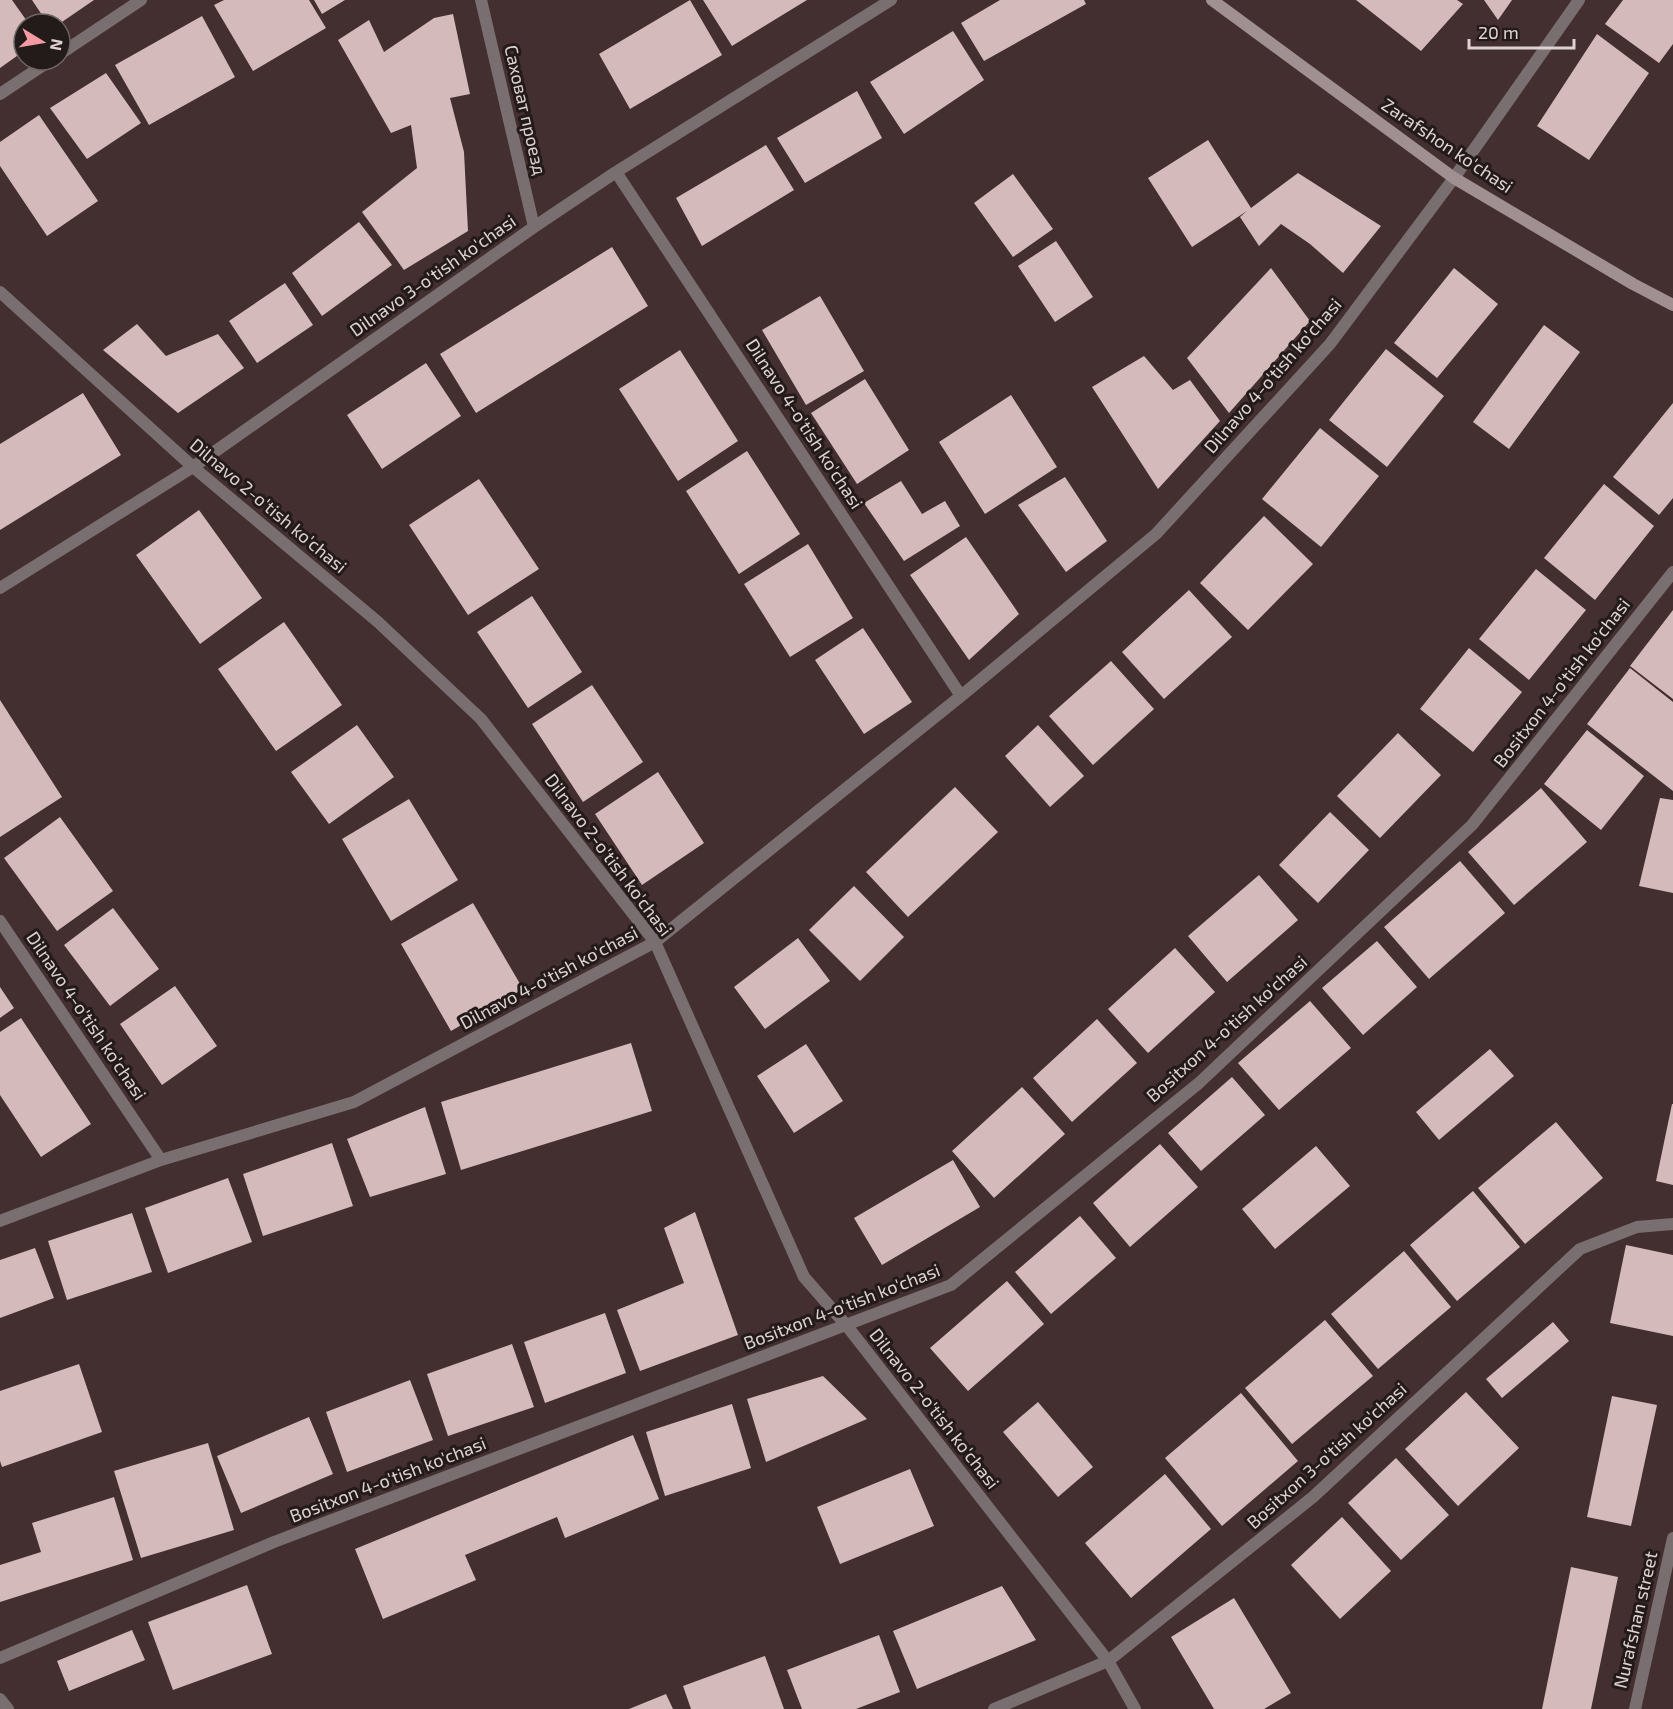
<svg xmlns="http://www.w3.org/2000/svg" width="1673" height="1709" viewBox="0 0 1673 1709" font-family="'Exo 2',sans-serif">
  <rect width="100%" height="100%" fill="#432f30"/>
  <path fill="#d4babb" d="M 0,0 L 12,0 L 29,24 L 24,24 L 24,51 L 0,68 Z
    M 32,0 L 94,0 L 59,24 L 48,24 Z
    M 224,0 L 309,0 L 326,28 L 253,71 L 214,5 Z
    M 314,0 L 345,0 L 322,14 Z
    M 690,0 L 722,55 L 630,109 L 599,54 Z
    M 703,0 L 807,0 L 732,46 Z
    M 1000,0 L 1084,0 L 1086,4 L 984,61 L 961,23 Z
    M 1356,0 L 1457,0 L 1463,4 L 1421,51 Z
    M 1484,0 L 1512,0 L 1498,20 Z
    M 1623,0 L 1673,0 L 1673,44 L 1659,63 L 1605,24 Z
    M 453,14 L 470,94 L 450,98 L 464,152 L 468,231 L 404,270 L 362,212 L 417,168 L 411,125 L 391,133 L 338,40 L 369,20 L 384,52 L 434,18 Z
    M 202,16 L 235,77 L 149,125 L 115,65 Z
    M 953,31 L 984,80 L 904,134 L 870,82 Z
    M 1597,34 L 1649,73 L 1589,160 L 1537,126 Z
    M 106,73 L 141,123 L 87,159 L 50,108 Z
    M 857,91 L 882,138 L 805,183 L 777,138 Z
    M 39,115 L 98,201 L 47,236 L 0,166 L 0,142 Z
    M 1208,140 L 1251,208 L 1298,173 L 1381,226 L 1343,273 L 1310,244 L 1281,224 L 1259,246 L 1240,217 L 1247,211 L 1192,247 L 1148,178 Z
    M 766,145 L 794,190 L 702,246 L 676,198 Z
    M 1013,174 L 1053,229 L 1013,257 L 974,203 Z
    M 359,222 L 392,265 L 322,316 L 292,273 Z
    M 1056,241 L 1093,297 L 1055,322 L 1018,266 Z
    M 612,247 L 648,306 L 476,413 L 440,354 Z
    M 1271,268 L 1310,321 L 1229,413 L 1187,358 Z
    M 1454,268 L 1498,304 L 1437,378 L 1394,343 Z
    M 285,283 L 313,325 L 257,363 L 229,321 Z
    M 820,296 L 864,371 L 806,405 L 762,330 Z
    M 137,324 L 166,356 L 218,334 L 244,368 L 178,413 L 103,350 Z
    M 1544,325 L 1580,352 L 1509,449 L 1473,422 Z
    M 1386,349 L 1444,396 L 1387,467 L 1329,420 Z
    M 680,350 L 738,441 L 678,481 L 619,389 Z
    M 1144,356 L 1173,390 L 1190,380 L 1220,421 L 1158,489 L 1092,387 Z
    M 426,363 L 461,416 L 382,469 L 347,415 Z
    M 865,379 L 909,450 L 857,484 L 811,413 Z
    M 83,393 L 121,455 L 0,530 L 0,444 Z
    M 1011,395 L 1057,467 L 985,514 L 939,442 Z
    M 1673,403 L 1673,498 L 1659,515 L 1613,477 Z
    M 1320,428 L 1379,476 L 1321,547 L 1262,499 Z
    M 747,451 L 800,534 L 739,574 L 686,491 Z
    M 1065,477 L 1107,541 L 1066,572 L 1018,505 Z
    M 479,479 L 539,569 L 468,615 L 409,525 Z
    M 901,481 L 922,514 L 945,501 L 960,526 L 904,561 L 864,503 Z
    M 1604,484 L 1654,526 L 1595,600 L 1544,558 Z
    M 199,510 L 262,598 L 200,644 L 136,555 Z
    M 1264,516 L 1313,564 L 1248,630 L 1200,583 Z
    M 966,537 L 1019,614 L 969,660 L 910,575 Z
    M 808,544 L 853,618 L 790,657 L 744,584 Z
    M 1536,569 L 1586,610 L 1529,680 L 1479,639 Z
    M 1189,590 L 1232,637 L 1164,699 L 1122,652 Z
    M 532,596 L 582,672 L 528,708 L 477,632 Z
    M 1673,610 L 1673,699 L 1630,666 Z
    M 284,622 L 342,705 L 276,751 L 218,669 Z
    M 863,628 L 912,702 L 864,734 L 815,660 Z
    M 1469,648 L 1522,692 L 1473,752 L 1420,709 Z
    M 1111,661 L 1154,709 L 1093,765 L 1049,716 Z
    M 1630,668 L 1673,702 L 1673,791 L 1587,724 Z
    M 592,685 L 643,762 L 583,802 L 532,724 Z
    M 0,700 L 62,797 L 0,837 Z
    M 357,725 L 394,777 L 329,824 L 291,772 Z
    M 1038,725 L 1084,776 L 1050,807 L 1005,756 Z
    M 1587,730 L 1644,776 L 1601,830 L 1544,784 Z
    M 1398,733 L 1441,775 L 1380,838 L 1337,796 Z
    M 658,772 L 704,843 L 642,885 L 595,814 Z
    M 955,787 L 998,832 L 908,917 L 866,872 Z
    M 1541,788 L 1587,842 L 1514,905 L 1468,852 Z
    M 1660,798 L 1673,800 L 1673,893 L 1639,886 Z
    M 409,799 L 458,880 L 391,921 L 342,839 Z
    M 1330,812 L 1369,850 L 1318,903 L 1279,865 Z
    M 60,817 L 113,891 L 57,931 L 4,858 Z
    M 1460,861 L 1505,913 L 1429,979 L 1384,927 Z
    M 1259,875 L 1298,920 L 1227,982 L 1188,936 Z
    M 854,886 L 904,937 L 860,981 L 809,930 Z
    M 473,903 L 523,989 L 451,1031 L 401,944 Z
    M 113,908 L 159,969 L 110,1006 L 64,945 Z
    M 798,938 L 830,981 L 765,1029 L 734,987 Z
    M 1377,941 L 1417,987 L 1363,1035 L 1322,988 Z
    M 1175,948 L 1215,992 L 1148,1053 L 1108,1009 Z
    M 175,986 L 217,1046 L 162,1085 L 120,1024 Z
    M 0,987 L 14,1008 L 0,1018 Z
    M 1310,1001 L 1351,1048 L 1279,1110 L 1238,1063 Z
    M 21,1018 L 91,1124 L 41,1157 L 0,1095 L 0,1032 Z
    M 1097,1019 L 1137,1063 L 1072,1122 L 1033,1078 Z
    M 631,1043 L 652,1111 L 461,1170 L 441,1102 Z
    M 806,1044 L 843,1101 L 794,1133 L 757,1076 Z
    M 1490,1049 L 1514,1076 L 1439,1140 L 1416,1112 Z
    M 1232,1077 L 1265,1115 L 1201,1171 L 1168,1133 Z
    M 1022,1087 L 1065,1134 L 994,1198 L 952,1151 Z
    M 1672,1104 L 1673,1104 L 1673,1185 L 1656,1181 Z
    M 425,1107 L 446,1174 L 370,1197 L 347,1139 Z
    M 1556,1122 L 1603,1178 L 1525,1244 L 1478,1188 Z
    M 332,1143 L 353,1206 L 263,1236 L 243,1174 Z
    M 1160,1144 L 1198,1187 L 1130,1247 L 1093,1203 Z
    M 1316,1146 L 1350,1186 L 1275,1249 L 1242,1209 Z
    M 953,1160 L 980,1207 L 882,1265 L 854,1218 Z
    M 228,1178 L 252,1242 L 168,1273 L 145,1208 Z
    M 1473,1191 L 1520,1247 L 1457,1301 L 1410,1245 Z
    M 695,1212 L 738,1335 L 640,1371 L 617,1310 L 684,1283 L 664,1228 Z
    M 132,1213 L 152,1272 L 67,1300 L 48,1241 Z
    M 1080,1216 L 1116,1258 L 1051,1314 L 1015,1272 Z
    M 1626,1245 L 1673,1255 L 1673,1336 L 1610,1323 Z
    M 35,1248 L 54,1298 L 0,1318 L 0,1260 Z
    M 1404,1251 L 1451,1307 L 1378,1369 L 1331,1314 Z
    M 1007,1281 L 1044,1324 L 968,1391 L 930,1348 Z
    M 605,1313 L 626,1373 L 545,1403 L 524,1342 Z
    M 1325,1320 L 1373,1376 L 1292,1444 L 1245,1388 Z
    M 1553,1322 L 1569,1341 L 1502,1398 L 1486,1379 Z
    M 512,1344 L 534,1407 L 448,1436 L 427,1374 Z
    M 79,1364 L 102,1432 L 2,1467 L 0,1461 L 0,1391 Z
    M 823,1376 L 867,1419 L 766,1462 L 747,1399 Z
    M 410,1380 L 433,1440 L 347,1472 L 326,1412 Z
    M 1466,1392 L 1519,1448 L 1458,1506 L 1405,1449 Z
    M 1241,1393 L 1298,1461 L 1222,1526 L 1165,1458 Z
    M 1612,1396 L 1657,1405 L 1631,1526 L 1587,1517 Z
    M 1038,1402 L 1093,1467 L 1058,1497 L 1003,1432 Z
    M 732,1404 L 751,1468 L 665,1496 L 646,1432 Z
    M 309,1417 L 333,1474 L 241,1513 L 217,1456 Z
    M 633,1435 L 659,1499 L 565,1538 L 557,1517 L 465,1555 L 476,1580 L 383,1619 L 355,1549 Z
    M 208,1443 L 234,1530 L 141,1558 L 114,1471 Z
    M 1396,1458 L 1449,1515 L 1401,1560 L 1348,1503 Z
    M 910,1469 L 934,1526 L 840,1564 L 817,1507 Z
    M 1165,1474 L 1211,1529 L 1131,1598 L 1085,1543 Z
    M 114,1497 L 133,1560 L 0,1602 L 0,1565 L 41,1552 L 32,1523 Z
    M 1342,1517 L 1391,1571 L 1340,1619 L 1291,1565 Z
    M 1571,1567 L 1618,1577 L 1591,1709 L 1542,1709 Z
    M 247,1585 L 272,1654 L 173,1690 L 148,1622 Z
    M 1002,1586 L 1036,1640 L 917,1689 L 893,1631 Z
    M 1234,1598 L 1291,1693 L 1264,1709 L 1214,1709 L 1171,1637 Z
    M 132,1630 L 145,1660 L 69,1691 L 57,1661 Z
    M 879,1635 L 900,1692 L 856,1709 L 802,1709 L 787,1670 Z
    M 765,1656 L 784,1709 L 691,1709 L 683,1686 Z
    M 666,1694 L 673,1709 L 629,1709 Z"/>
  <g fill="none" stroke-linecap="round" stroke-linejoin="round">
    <path stroke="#7a6f70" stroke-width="12" d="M 481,0 L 534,227
      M 60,54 L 141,0
      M 0,94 L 51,60
      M 616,172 L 961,696
      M 0,292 L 193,467 L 378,622 L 481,719 L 655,942 L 804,1277 L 847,1326 L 1108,1661 L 1135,1709
      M 0,588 L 193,467 L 534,227 L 616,172 L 891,0
      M 0,921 L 161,1160
      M 0,1221 L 161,1160 L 354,1102 L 655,942 L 961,696 L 1156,534 L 1330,344 L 1454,178 L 1579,0
      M 0,1658 L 274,1542 L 951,1285 L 1199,1083 L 1472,825 L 1673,572
      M 0,1699 L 8,1709
      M 994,1709 L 1108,1661 L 1313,1497 L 1580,1249 L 1637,1227 L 1673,1224
      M 1635,1709 L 1673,1538"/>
    <path stroke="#a19091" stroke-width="12" d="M 1212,0 L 1454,178 L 1633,284 L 1673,305"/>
  </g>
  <g text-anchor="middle" stroke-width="6" stroke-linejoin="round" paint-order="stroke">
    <g font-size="18" fill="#e0d2d3" stroke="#231a1a">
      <text transform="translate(525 110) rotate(77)" y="6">Саховат проезд</text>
      <text transform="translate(1447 146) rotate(34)" y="6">Zarafshon ko'chasi</text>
      <text transform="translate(433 276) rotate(-35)" y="6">Dilnavo 3-o'tish ko'chasi</text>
      <text transform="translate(1273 376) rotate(-49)" y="6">Dilnavo 4-o'tish ko'chasi</text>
      <text transform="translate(804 424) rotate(57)" y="6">Dilnavo 4-o'tish ko'chasi</text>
      <text transform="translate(268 506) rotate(40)" y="6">Dilnavo 2-o'tish ko'chasi</text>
      <text transform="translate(1562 683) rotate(-52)" y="6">Bositxon 4-o'tish ko'chasi</text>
      <text transform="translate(608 855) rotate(53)" y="6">Dilnavo 2-o'tish ko'chasi</text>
      <text transform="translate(549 978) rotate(-28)" y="6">Dilnavo 4-o'tish ko'chasi</text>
      <text transform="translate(86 1016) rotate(56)" y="6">Dilnavo 4-o'tish ko'chasi</text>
      <text transform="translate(1227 1029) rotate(-42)" y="6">Bositxon 4-o'tish ko'chasi</text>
      <text transform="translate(842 1307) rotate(-21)" y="6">Bositxon 4-o'tish ko'chasi</text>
      <text transform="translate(934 1409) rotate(52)" y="6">Dilnavo 2-o'tish ko'chasi</text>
      <text transform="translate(1327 1456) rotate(-42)" y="6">Bositxon 3-o'tish ko'chasi</text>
      <text transform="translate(388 1480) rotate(-21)" y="6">Bositxon 4-o'tish ko'chasi</text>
      <text transform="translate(1636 1620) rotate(-77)" y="6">Nurafshan street</text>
    </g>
  </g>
  <g transform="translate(42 42) rotate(101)"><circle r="28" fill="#231a1a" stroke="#6f6464" stroke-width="1.5"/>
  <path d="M0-4.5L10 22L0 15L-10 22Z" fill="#f49aa2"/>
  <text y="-9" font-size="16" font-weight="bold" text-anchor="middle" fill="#e0d2d3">N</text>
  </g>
  <path d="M1469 39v9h105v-9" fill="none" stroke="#e0d2d3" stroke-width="3"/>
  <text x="1478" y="39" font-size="18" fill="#e0d2d3" stroke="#231a1a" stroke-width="4.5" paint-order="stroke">20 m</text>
</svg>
